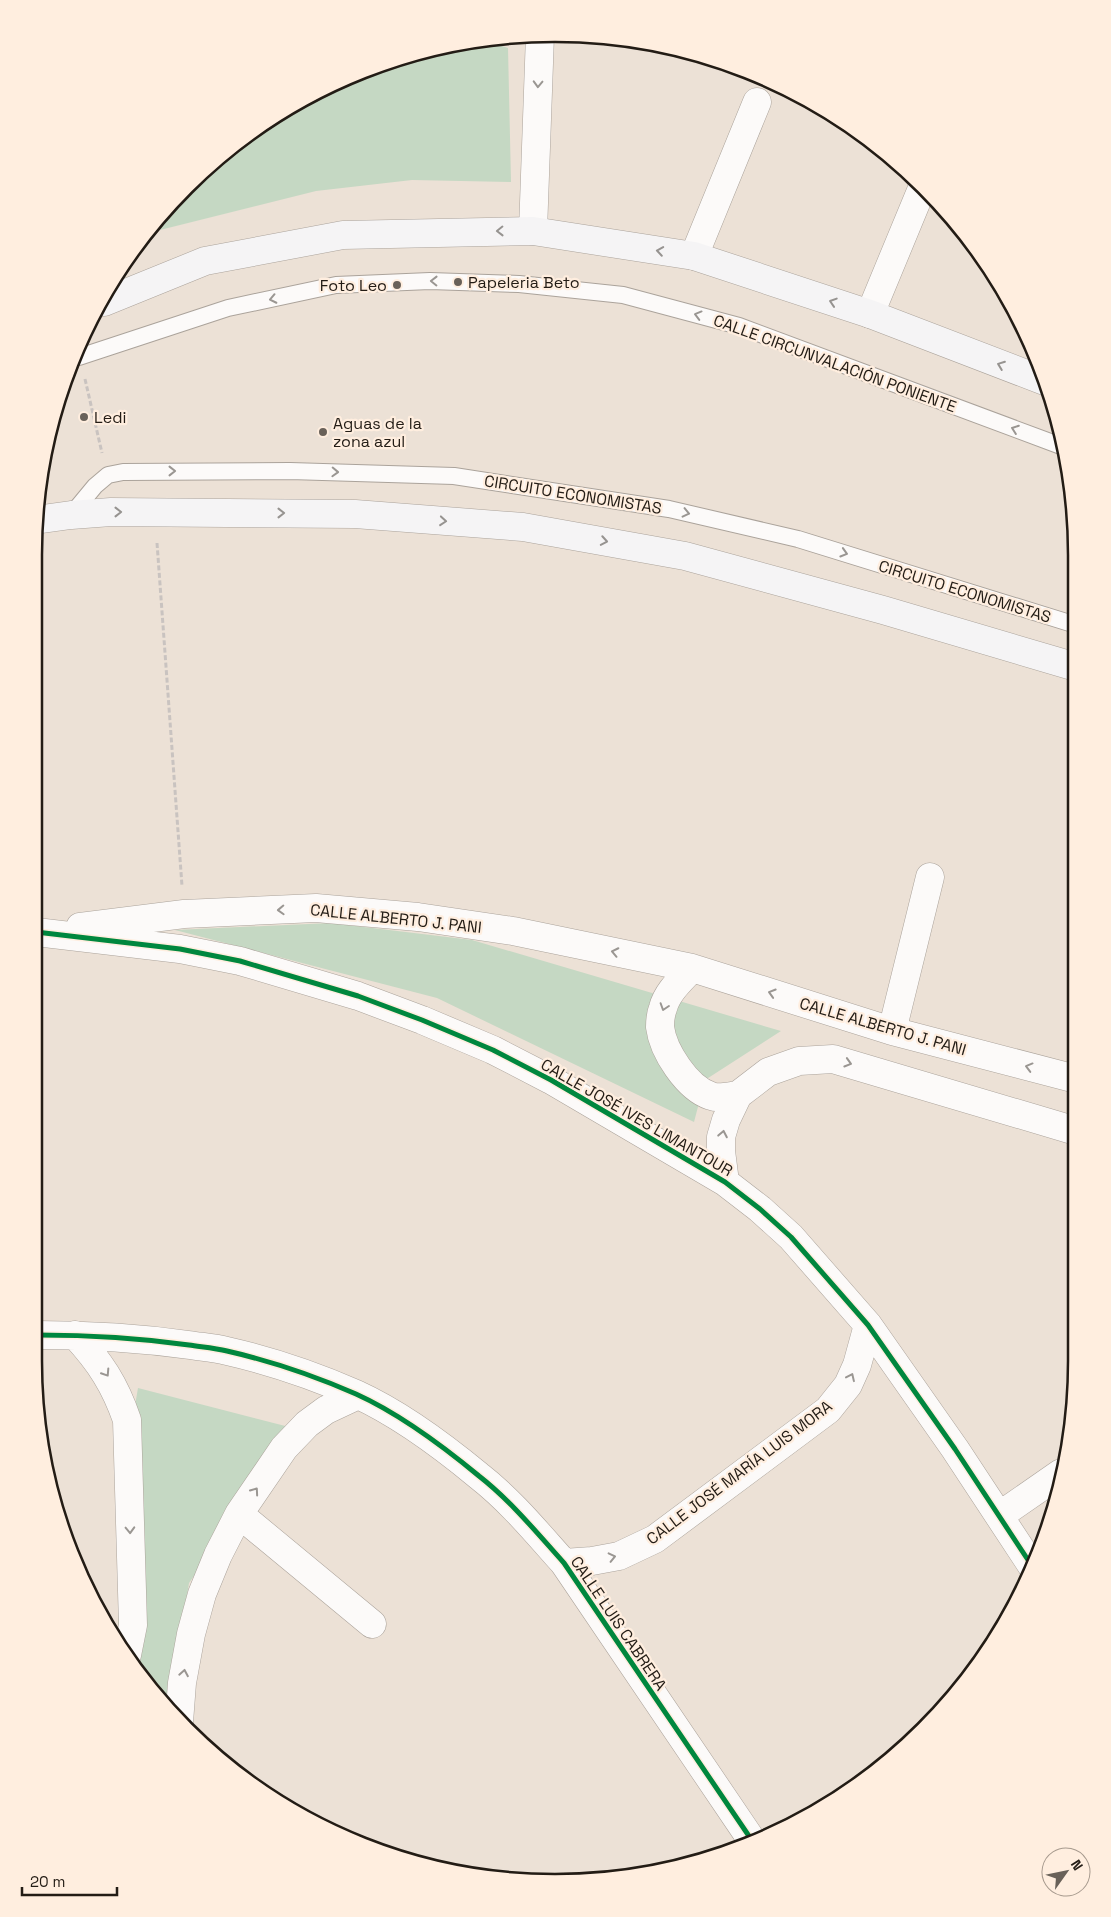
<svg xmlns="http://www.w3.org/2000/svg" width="1111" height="1917" viewBox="0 0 1111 1917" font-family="'Space Grotesk',sans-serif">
  <rect width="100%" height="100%" fill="#ece1d6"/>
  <path fill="#c5d8c3" d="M 487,41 L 508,48 L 511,182 L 412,180 L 316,191 L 148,233 L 186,187 L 265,122 L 356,74 L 453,44 Z
    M 331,923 L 472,940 L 781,1031 L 705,1080 L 694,1122 L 437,998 L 175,930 Z
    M 138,1388 L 297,1429 L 189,1583 L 169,1711 L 141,1679 L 118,1641 L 121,1514 L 126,1458 Z"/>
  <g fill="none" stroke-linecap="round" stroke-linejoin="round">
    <defs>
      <path id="service" d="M 77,356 L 79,357 L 228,308 L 336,285 L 430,281 L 519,284 L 623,295 L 739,326 L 1061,446
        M 71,515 L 95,486 L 108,475 L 123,472 L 290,471 L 454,476 L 669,509 L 798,539 L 1076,625"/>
      <path id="minor" d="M 533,231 L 540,35
        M 694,256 L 757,102
        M 870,314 L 923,186
        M 80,927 L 184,914 L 316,908 L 418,917 L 513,931 L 692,968 L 892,1031 L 1076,1079
        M 36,932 L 180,949 L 240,961 L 358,996 L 422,1020 L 493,1050 L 551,1080 L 725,1182 L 760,1209 L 791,1237 L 868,1325 L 955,1449 L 1032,1566
        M 692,968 C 681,980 667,992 663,1008 C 661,1013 660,1022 660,1027 C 663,1051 687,1088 711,1096 C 719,1099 729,1096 738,1095
        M 892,1031 L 930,877
        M 725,1182 L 721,1151 L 721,1137 L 726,1120 L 738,1095 L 768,1072 L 799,1061 L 833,1059 L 1076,1131
        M 38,1335 C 89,1335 139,1338 189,1345 C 202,1347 215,1348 227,1351 C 271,1361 315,1376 356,1394 C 398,1413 444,1447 479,1476 C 511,1501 537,1533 564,1563 L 753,1842
        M 75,1335 C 100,1362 115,1385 127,1420 L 133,1625 L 127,1655
        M 239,1514 L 372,1624
        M 999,1516 L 1061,1473
        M 564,1563 L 592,1561 L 619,1556 L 655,1539 L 828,1410 L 848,1385 L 857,1365 L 868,1325
        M 179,1722 L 182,1683 L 191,1634 L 202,1594 L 218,1555 L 239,1514 L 284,1448 L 307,1424 L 326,1410 L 358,1395"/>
      <path id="secondary" d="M 104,302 L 205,261 L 343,235 L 533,231 L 694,256 L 870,314 L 1047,382
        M 35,520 L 71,515 L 111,512 L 355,514 L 523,527 L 685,556 L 883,610 L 1076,667"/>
    </defs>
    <use href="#service" stroke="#aba39b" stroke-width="18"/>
    <use href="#minor" stroke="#aba39b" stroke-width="29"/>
    <use href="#secondary" stroke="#aba39b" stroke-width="29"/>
    <path stroke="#c9c3c0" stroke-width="3" stroke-dasharray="5 2.5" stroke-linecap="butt" d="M 85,379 L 102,453
      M 157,543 L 182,886"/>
    <use href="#service" stroke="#fcfaf9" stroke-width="16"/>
    <use href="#minor" stroke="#fcfaf9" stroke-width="28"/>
    <use href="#secondary" stroke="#f5f4f5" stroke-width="28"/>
    <defs>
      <path id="cycleway" d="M 36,932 L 180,949 L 240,961 L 358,996 L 422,1020 L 493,1050 L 551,1080 L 725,1182 L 760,1209 L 791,1237 L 868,1325 L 955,1449 L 1032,1566
        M 38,1335 C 89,1335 139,1338 189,1345 C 202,1347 215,1348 227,1351 C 271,1361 315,1376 356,1394 C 398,1413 444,1447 479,1476 C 511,1501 537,1533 564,1563 L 753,1842"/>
    </defs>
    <use href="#cycleway" stroke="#ffeedf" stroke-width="8"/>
    <use href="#cycleway" stroke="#00873e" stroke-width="5"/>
  </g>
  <defs><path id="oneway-chevron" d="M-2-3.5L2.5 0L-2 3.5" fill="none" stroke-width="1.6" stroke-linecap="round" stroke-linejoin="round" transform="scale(1.25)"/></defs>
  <g stroke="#9a9692">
    <use href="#oneway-chevron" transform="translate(538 84) rotate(92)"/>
    <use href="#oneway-chevron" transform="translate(434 281) rotate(-179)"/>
    <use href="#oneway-chevron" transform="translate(273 299) rotate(168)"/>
    <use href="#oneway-chevron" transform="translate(698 315) rotate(-165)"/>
    <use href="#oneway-chevron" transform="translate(1015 429) rotate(-160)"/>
    <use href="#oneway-chevron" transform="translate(172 471)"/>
    <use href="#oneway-chevron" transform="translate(335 472) rotate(2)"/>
    <use href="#oneway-chevron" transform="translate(686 513) rotate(13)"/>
    <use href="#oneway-chevron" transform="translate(844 553) rotate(17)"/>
    <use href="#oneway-chevron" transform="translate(281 910) rotate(178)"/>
    <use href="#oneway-chevron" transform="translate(615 952) rotate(-168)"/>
    <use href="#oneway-chevron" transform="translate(772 993) rotate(-163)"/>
    <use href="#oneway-chevron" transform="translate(664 1007) rotate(108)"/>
    <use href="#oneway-chevron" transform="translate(848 1063) rotate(17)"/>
    <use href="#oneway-chevron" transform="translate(1029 1067) rotate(-165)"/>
    <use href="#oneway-chevron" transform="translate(723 1134) rotate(-79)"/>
    <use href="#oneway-chevron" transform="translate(106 1373) rotate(57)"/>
    <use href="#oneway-chevron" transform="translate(851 1377) rotate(-65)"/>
    <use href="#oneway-chevron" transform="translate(255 1491) rotate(-55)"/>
    <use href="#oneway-chevron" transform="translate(130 1530) rotate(88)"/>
    <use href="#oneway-chevron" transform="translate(612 1557) rotate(-13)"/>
    <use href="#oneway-chevron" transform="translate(184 1673) rotate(-80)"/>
  </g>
  <g stroke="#969390">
    <use href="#oneway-chevron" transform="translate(500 231) rotate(179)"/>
    <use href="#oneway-chevron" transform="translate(660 251) rotate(-171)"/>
    <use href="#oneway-chevron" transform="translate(833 302) rotate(-162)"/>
    <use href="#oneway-chevron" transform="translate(1001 365) rotate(-159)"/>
    <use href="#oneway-chevron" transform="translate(118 512)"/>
    <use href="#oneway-chevron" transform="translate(281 513)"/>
    <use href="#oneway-chevron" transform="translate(443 521) rotate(5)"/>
    <use href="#oneway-chevron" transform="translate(604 541) rotate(10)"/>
  </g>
  <g fill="#696159" stroke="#ffeedf" stroke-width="2">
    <circle cx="458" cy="282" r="5"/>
    <circle cx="397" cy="285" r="5"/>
    <circle cx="84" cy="417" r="5"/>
    <circle cx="323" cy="432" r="5"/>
  </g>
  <g text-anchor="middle" stroke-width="4.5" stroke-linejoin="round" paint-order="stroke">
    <g font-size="16" fill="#231c15" stroke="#ffeedf" text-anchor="start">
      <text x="468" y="288">Papeleria Beto</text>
      <text x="387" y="291" text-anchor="end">Foto Leo</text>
      <text x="94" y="423">Ledi</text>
      <text x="333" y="429">Aguas de la<tspan x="333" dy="18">zona azul</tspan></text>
    </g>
    <g font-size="16" fill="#231c15" stroke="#ffeedf">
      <text transform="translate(835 363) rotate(20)" y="6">CALLE CIRCUNVALACIÓN PONIENTE</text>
      <text transform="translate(573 494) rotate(9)" y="6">CIRCUITO ECONOMISTAS</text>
      <text transform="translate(965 591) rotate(17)" y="6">CIRCUITO ECONOMISTAS</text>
      <text transform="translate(396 918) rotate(6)" y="6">CALLE ALBERTO J. PANI</text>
      <text transform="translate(883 1026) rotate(16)" y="6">CALLE ALBERTO J. PANI</text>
      <text transform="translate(637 1117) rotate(30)" y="6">CALLE JOSÉ IVES LIMANTOUR</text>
      <text transform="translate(739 1472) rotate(-37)" y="6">CALLE JOSÉ MARÍA LUIS MORA</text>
      <text transform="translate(619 1623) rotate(56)" y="6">CALLE LUIS CABRERA</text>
    </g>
  </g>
  <path d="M0 0H1111V1917H0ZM555 42H555A513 513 0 0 1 1068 555V1361A513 513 0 0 1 555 1874H555A513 513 0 0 1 42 1361V555A513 513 0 0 1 555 42Z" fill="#ffeedf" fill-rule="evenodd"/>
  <path fill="none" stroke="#231c15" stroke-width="2.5" d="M555 42H555A513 513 0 0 1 1068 555V1361A513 513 0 0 1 555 1874H555A513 513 0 0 1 42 1361V555A513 513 0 0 1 555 42Z"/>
  <g transform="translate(1066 1872) rotate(57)"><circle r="24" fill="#ffeedf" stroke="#a79a8e"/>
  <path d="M0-4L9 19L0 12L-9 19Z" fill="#696159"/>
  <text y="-8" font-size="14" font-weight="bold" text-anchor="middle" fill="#231c15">N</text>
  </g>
  <path d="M22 1887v8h95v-8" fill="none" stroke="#231c15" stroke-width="2.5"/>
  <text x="30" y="1887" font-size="15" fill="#231c15" stroke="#ffeedf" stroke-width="4" paint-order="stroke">20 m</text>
</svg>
